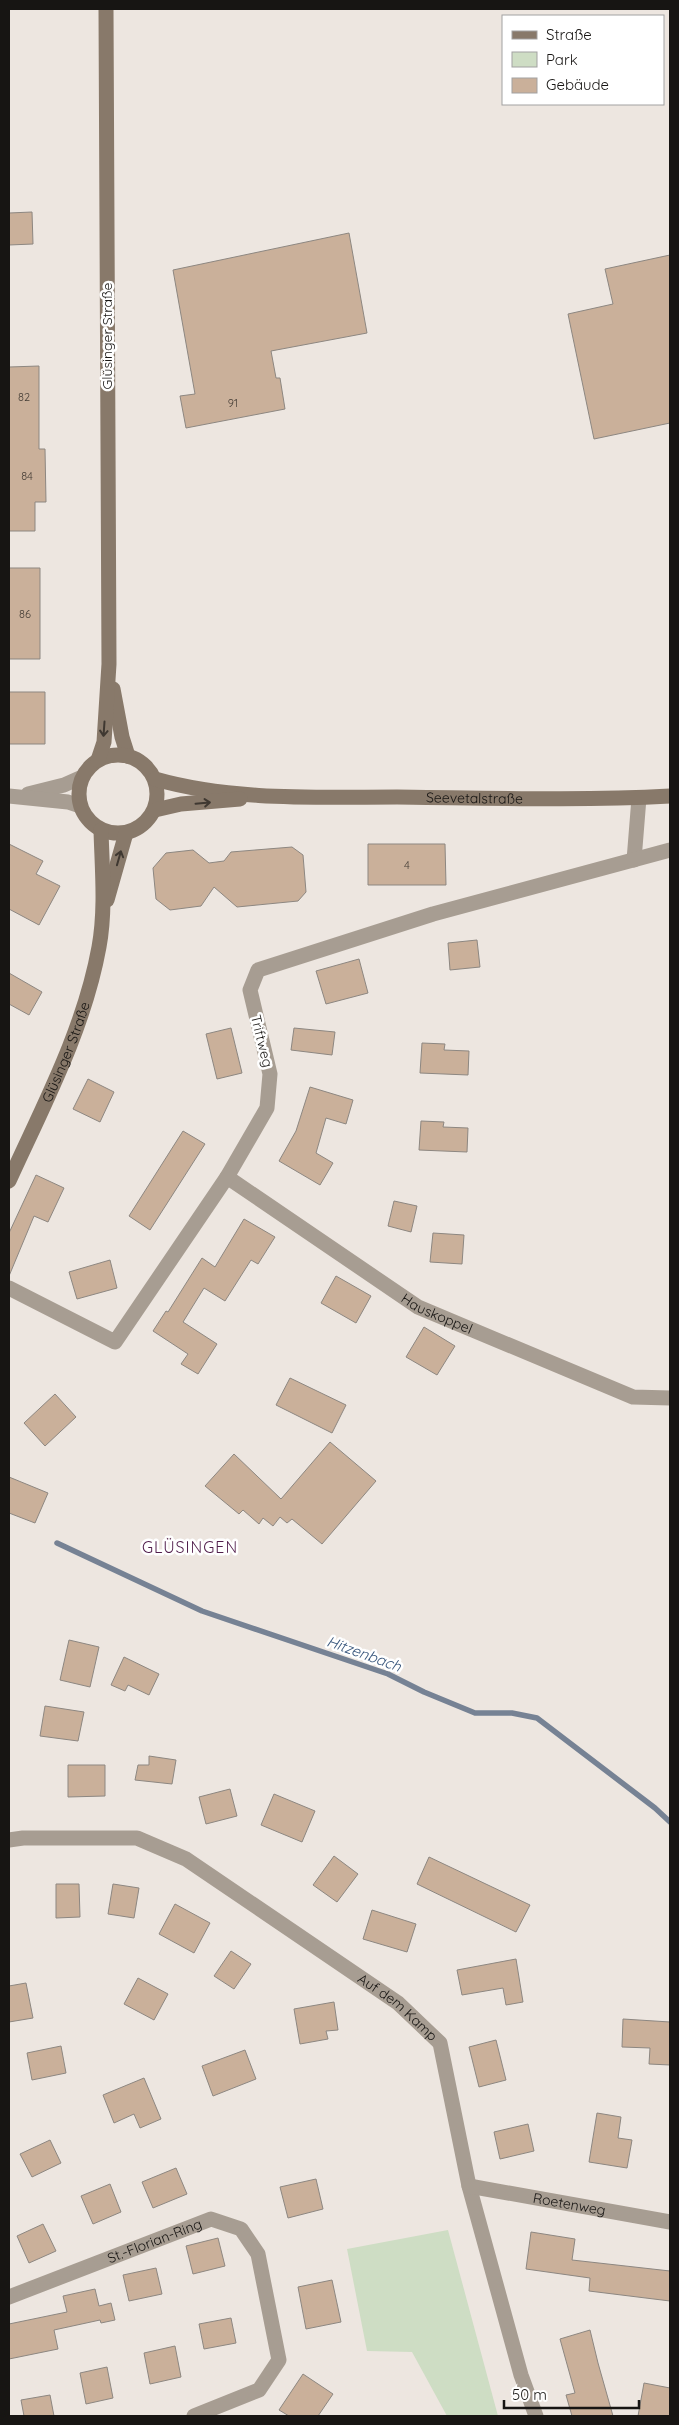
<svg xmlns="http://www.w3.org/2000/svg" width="679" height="2425" viewBox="0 0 679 2425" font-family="Quicksand,sans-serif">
  <rect width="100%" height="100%" fill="#ede6e0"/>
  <path fill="#ceddc4" d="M 448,2230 L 498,2416 L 447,2416 L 412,2352 L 367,2351 L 347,2249 Z"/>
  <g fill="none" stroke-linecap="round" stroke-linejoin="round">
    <path stroke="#768294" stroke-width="5.5" d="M 57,1543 L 202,1611 L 388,1674 L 424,1692 L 475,1713 L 512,1713 L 537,1718 L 655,1808 L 670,1822"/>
  </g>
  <path fill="#cab09a" stroke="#8d8781" d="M 32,212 L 33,244 L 9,245 L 9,213 Z
    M 349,233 L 367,333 L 271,351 L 276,378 L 280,378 L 285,409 L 186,428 L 180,396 L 195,394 L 173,270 Z
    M 670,255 L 670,423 L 594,439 L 568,314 L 613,304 L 605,269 Z
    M 39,366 L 39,449 L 45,449 L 46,502 L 35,502 L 35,531 L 9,531 L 9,367 Z
    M 9,568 L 40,568 L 40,659 L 9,659 Z
    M 9,692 L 45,692 L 45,744 L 9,744 Z
    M 9,844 L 43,861 L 36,874 L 60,886 L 39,925 L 9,909 Z
    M 368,844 L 445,844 L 446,885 L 368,885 Z
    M 292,847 L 303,855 L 306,892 L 298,901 L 237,907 L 214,887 L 201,906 L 170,910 L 156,899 L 153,868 L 166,853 L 193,850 L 209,863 L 224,861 L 231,852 Z
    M 477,940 L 480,967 L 450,970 L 448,943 Z
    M 359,959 L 368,993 L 326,1004 L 316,971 Z
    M 9,973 L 42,992 L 29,1015 L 9,1004 Z
    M 231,1028 L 242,1073 L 217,1079 L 206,1034 Z
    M 294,1028 L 335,1032 L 332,1055 L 291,1050 Z
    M 422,1043 L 445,1044 L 444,1050 L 469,1051 L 468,1075 L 420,1073 Z
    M 88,1079 L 114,1092 L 100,1122 L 73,1109 Z
    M 310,1087 L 353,1100 L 346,1124 L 326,1118 L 316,1153 L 333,1163 L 320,1185 L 279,1161 L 296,1131 Z
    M 421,1121 L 444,1122 L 443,1127 L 468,1128 L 467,1152 L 419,1150 Z
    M 183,1131 L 205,1144 L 150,1230 L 129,1216 Z
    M 36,1175 L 64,1188 L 48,1222 L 34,1216 L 9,1276 L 9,1233 Z
    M 394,1201 L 417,1206 L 411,1232 L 388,1226 Z
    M 244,1219 L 275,1237 L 258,1264 L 251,1260 L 225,1301 L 204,1288 L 183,1322 L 217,1344 L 198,1374 L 181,1364 L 188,1354 L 153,1331 L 166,1311 L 168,1312 L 202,1258 L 215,1267 Z
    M 433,1233 L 464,1235 L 462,1264 L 430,1262 Z
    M 110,1260 L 117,1288 L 77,1299 L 69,1272 Z
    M 336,1276 L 371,1296 L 356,1323 L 321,1303 Z
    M 424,1327 L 455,1346 L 437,1375 L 406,1357 Z
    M 290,1378 L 346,1405 L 332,1433 L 276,1405 Z
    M 55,1394 L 76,1417 L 45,1446 L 24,1423 Z
    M 330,1442 L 376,1481 L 322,1544 L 292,1519 L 287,1523 L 280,1517 L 273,1526 L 263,1518 L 259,1524 L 243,1510 L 239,1514 L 205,1486 L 234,1454 L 281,1499 Z
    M 9,1477 L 48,1493 L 35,1523 L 9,1513 Z
    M 69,1640 L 99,1647 L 90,1687 L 60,1680 Z
    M 124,1657 L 159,1674 L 149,1695 L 128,1685 L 125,1691 L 111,1685 Z
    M 45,1706 L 84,1712 L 78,1741 L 40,1736 Z
    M 149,1756 L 176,1760 L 172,1784 L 135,1780 L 138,1765 L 149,1765 Z
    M 68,1765 L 105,1765 L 105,1796 L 68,1797 Z
    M 230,1789 L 237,1816 L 206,1824 L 199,1797 Z
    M 274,1794 L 315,1811 L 302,1842 L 261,1825 Z
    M 334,1856 L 358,1874 L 337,1902 L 313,1885 Z
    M 429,1857 L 530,1905 L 516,1932 L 417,1884 Z
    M 56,1884 L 79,1884 L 80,1917 L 56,1918 Z
    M 113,1884 L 139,1888 L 134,1918 L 108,1914 Z
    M 175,1904 L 210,1923 L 194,1953 L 159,1934 Z
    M 372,1910 L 416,1924 L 407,1952 L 363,1939 Z
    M 231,1951 L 251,1964 L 234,1989 L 214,1976 Z
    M 516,1959 L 523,2002 L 506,2005 L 503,1988 L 462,1995 L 457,1970 Z
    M 138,1978 L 168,1994 L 154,2020 L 124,2004 Z
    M 26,1983 L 33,2018 L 9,2022 L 9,1986 Z
    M 334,2002 L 338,2030 L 326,2031 L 328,2039 L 300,2044 L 294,2009 Z
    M 623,2019 L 670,2022 L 670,2065 L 649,2064 L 650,2048 L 622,2047 Z
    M 496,2040 L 506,2080 L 479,2087 L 469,2047 Z
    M 61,2046 L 66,2073 L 32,2080 L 27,2053 Z
    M 245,2050 L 256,2079 L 213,2096 L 202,2066 Z
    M 144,2078 L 161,2119 L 140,2128 L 134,2114 L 114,2123 L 103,2095 Z
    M 597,2113 L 621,2117 L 618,2138 L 632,2140 L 627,2168 L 589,2162 Z
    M 528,2124 L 534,2151 L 500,2159 L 494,2132 Z
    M 50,2140 L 61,2163 L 32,2177 L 20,2154 Z
    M 176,2168 L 187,2194 L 153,2208 L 142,2182 Z
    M 316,2179 L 323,2209 L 288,2218 L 280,2187 Z
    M 110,2184 L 121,2212 L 93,2224 L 81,2196 Z
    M 43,2224 L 56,2251 L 29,2263 L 17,2236 Z
    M 531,2232 L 575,2239 L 572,2260 L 670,2271 L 670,2301 L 589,2291 L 590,2278 L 526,2269 Z
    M 218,2238 L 225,2266 L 193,2274 L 186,2246 Z
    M 156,2268 L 162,2294 L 129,2301 L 123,2275 Z
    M 332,2280 L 341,2322 L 306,2329 L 298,2287 Z
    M 95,2289 L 99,2306 L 111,2303 L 115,2320 L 101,2323 L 100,2320 L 54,2330 L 58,2349 L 9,2359 L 9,2324 L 67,2312 L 63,2296 Z
    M 231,2318 L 236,2343 L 204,2349 L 199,2324 Z
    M 590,2330 L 598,2363 L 613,2416 L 572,2416 L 566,2395 L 575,2393 L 560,2339 Z
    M 175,2346 L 181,2377 L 150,2384 L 144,2353 Z
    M 107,2367 L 113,2398 L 86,2404 L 80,2373 Z
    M 303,2374 L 333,2394 L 318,2416 L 289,2416 L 279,2410 Z
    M 644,2383 L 670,2388 L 670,2416 L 638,2416 Z
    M 50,2395 L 54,2416 L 24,2416 L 21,2400 Z"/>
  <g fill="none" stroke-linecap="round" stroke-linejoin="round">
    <g stroke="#a79d92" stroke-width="15">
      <path d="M 28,794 L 64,785 L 82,777"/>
      <path d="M 9,796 L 68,802 L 80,806"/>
      <path d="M 634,860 L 639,798"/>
      <path id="s1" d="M 227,1177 L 418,1307 L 633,1397 L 670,1398"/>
      <path d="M 9,1288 L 115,1342 L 227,1177 L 267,1108 L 270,1074 L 250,990 L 258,970 L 433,914 L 670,850"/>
      <path id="s2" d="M 9,1840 L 23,1838 L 137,1838 L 186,1859 L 398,2003 L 440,2043 L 469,2186 L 521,2375 L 536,2416"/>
      <path id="s3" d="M 469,2186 L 670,2222"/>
      <path id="s4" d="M 9,2297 L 211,2219 L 241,2229 L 258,2254 L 279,2360 L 259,2390 L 194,2416"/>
    </g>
    <g stroke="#88796a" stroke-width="15">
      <path d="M 113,689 L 122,737 L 128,756"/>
      <circle cx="118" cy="794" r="39"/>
      <path d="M 98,760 L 104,742 L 109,664 L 106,9"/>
      <path id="s5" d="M 155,779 C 232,801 317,797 397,797 C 488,798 579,801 670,796"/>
      <path d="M 155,810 L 181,804 L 240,799"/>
      <path d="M 107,900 L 126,833"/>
      <path id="s6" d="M 9,1181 C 43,1106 84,1030 99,947 C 106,909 102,868 101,830"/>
    </g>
  </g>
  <defs><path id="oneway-shaft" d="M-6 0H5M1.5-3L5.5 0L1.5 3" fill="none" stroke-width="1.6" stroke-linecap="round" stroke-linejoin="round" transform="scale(1.25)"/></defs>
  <g stroke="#3f3831">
    <use href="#oneway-shaft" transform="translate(104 729) rotate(94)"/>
    <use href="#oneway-shaft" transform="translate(203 803) rotate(-5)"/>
    <use href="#oneway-shaft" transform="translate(119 858) rotate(-74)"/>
  </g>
  <g text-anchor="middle" stroke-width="5" stroke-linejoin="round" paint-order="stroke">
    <g font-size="11" fill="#443c35">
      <text x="24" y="401">82</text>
      <text x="233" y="407">91</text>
      <text x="27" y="480">84</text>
      <text x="25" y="618">86</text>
      <text x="407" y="869">4</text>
    </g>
    <g font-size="14" fill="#171513" stroke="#fff">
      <text transform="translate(107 336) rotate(-90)" y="5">Glüsinger Straße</text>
      <text dy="5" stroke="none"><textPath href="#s5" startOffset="321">Seevetalstraße</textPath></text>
      <text transform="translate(262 1041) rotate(76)" y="5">Triftweg</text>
      <text dy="5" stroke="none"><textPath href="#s6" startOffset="141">Glüsinger Straße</textPath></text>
      <text dy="5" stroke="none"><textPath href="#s1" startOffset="251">Hauskoppel</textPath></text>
      <text dy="5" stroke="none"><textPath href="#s2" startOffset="440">Auf dem Kamp</textPath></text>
      <text dy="5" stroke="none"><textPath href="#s3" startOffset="102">Roetenweg</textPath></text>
      <text dy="5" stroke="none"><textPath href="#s4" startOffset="156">St.-Florian-Ring</textPath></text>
    </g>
    <g font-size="15" font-style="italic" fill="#38567c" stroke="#fff">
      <text transform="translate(364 1654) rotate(20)" y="5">Hitzenbach</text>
    </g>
    <g font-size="16" letter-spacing="1" fill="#501d4b" stroke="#fff">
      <text x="190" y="1553">GLÜSINGEN</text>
    </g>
  </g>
  <rect width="679" height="2425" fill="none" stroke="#171513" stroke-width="20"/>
  <rect x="502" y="15" width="162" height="90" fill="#ffffff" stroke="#a2a1a1"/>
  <rect x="512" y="31" width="25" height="8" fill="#88796a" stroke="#a2a1a1"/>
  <text x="546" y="40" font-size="15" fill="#171513">Straße</text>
  <rect x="512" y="52" width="25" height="15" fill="#ceddc4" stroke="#a2a1a1"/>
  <text x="546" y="65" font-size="15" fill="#171513">Park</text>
  <rect x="512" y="78" width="25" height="15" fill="#cab09a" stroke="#a2a1a1"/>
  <text x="546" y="90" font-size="15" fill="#171513">Gebäude</text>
  <path d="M504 2400v8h135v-8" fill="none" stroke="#171513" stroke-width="2.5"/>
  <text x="512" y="2400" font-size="15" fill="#171513" stroke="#ffffff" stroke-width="4" paint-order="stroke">50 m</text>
</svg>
